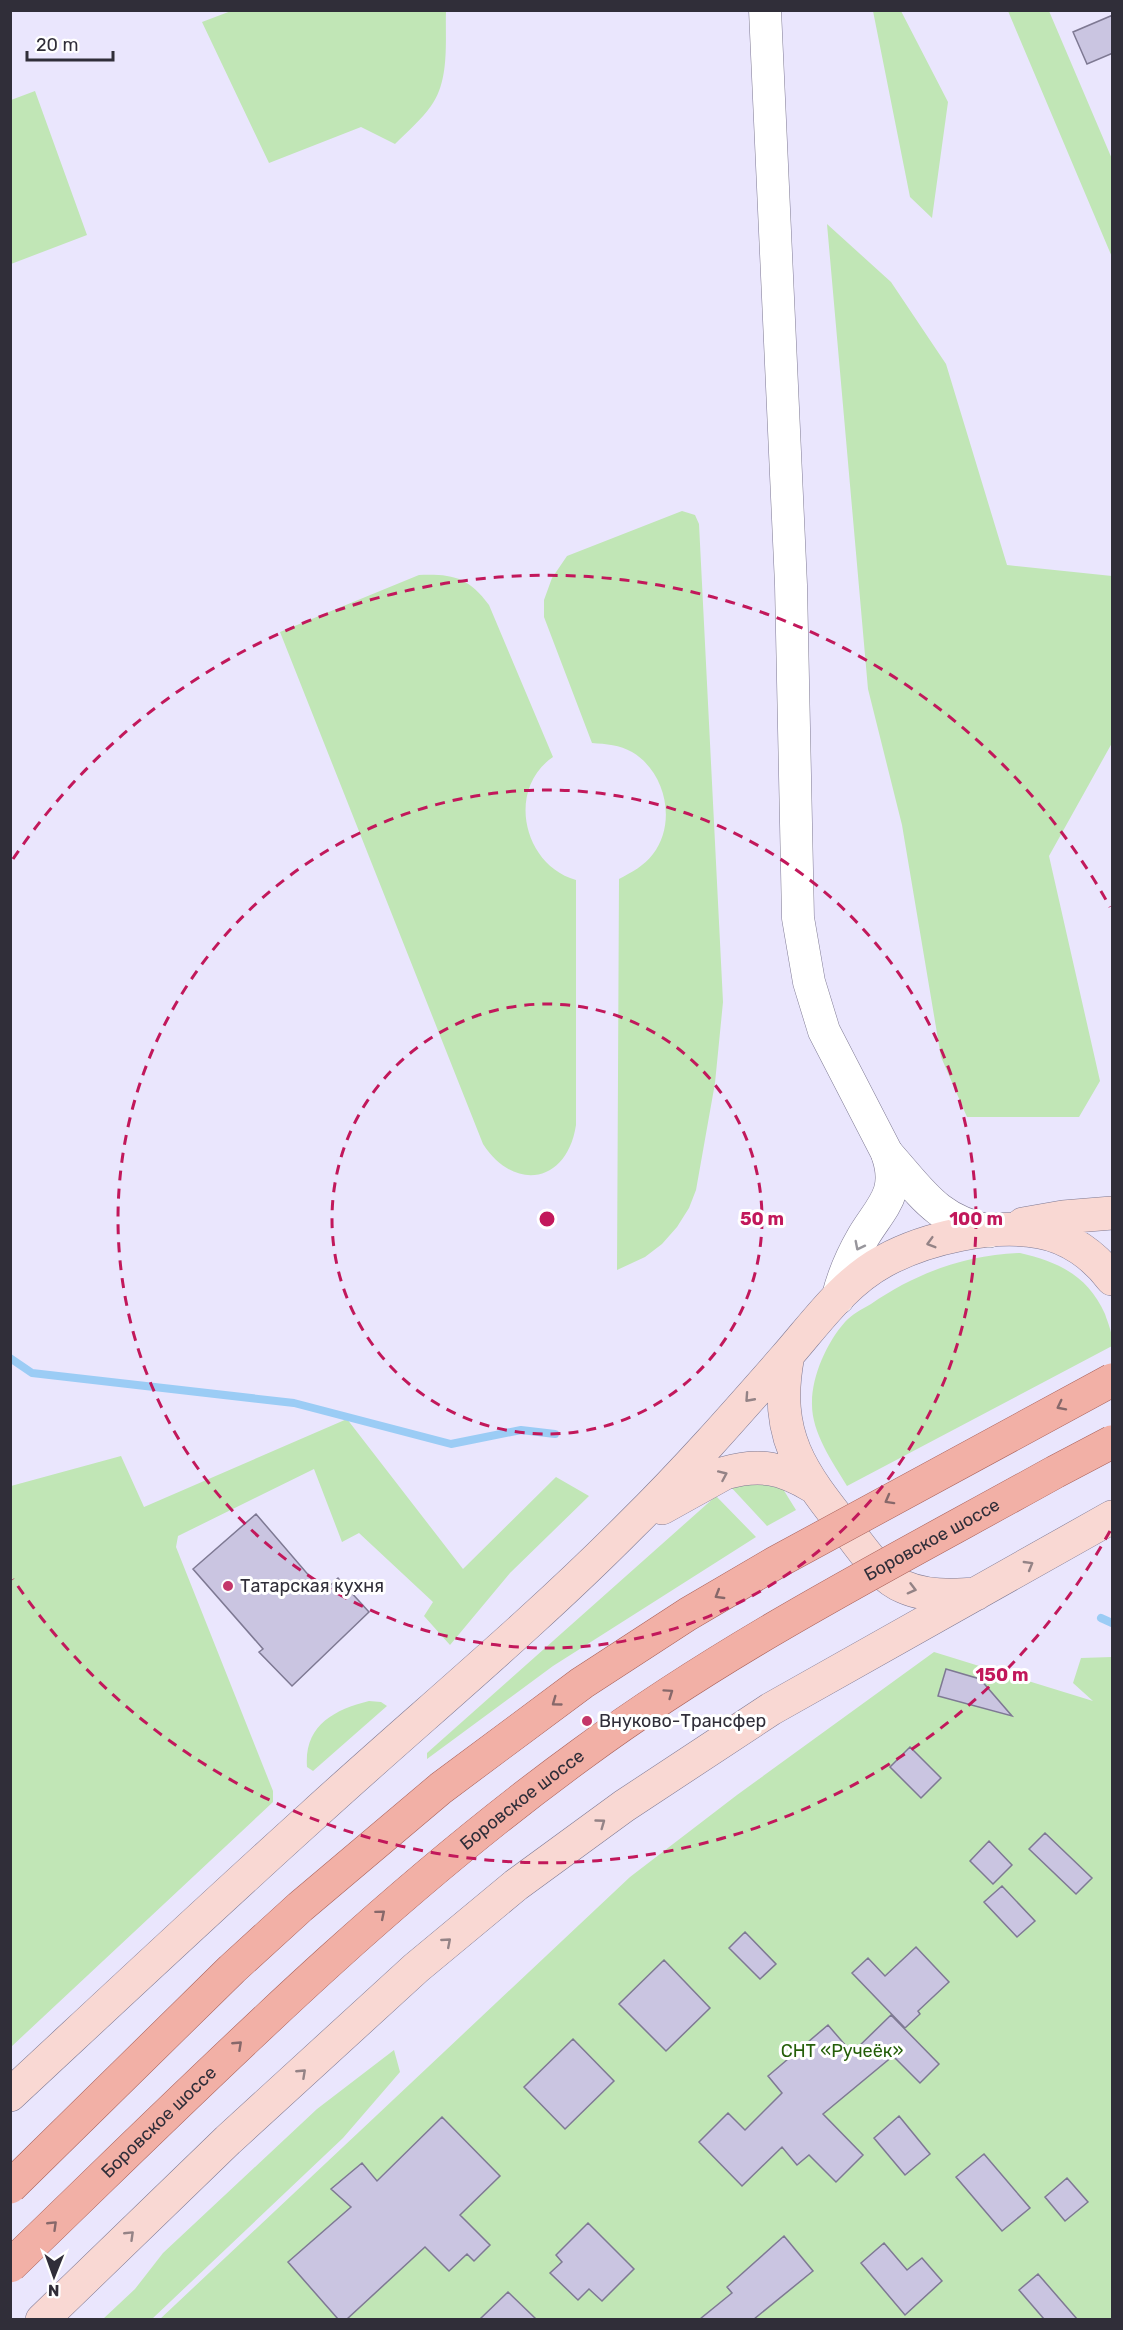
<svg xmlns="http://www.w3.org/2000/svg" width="1123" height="2330" viewBox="0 0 1123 2330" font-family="Rubik,sans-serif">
  <rect width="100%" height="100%" fill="#eae6fd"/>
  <path fill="#c1e6b6" d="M 231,11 L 446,11 C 445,42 450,80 431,106 C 421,120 407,132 395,144 L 361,127 L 269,163 L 202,22 Z
    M 873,11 L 901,11 L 948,102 L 932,218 L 910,197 Z
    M 1008,11 L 1049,11 L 1112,159 L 1112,257 Z
    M 35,91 L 87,235 L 11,264 L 11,100 Z
    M 827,224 L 891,282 L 946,364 L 1007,565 L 1112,576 L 1112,743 L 1049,856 L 1100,1081 L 1079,1117 L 967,1117 L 941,1057 L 902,825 L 868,689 Z
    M 682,511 L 695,515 L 699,524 L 723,1002 L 715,1083 L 696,1190 L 689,1208 L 677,1227 L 662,1244 L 645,1257 L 617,1270 L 619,879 C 632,872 644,866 653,854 C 677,823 666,772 632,752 C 620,745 606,744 592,743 L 544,617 L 544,600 L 552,578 L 567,556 Z
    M 419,575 C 453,574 468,577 489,605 L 553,757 C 506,789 523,865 576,880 L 576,1125 C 567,1184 514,1192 483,1144 L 280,632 Z
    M 1020,1253 C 1059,1262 1088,1276 1105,1314 C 1109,1326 1113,1334 1112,1346 L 847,1486 C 832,1461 811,1432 812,1402 C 812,1376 827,1342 845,1322 C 851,1315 862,1309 871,1304 C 916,1273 965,1255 1020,1253 Z
    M 347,1419 L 463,1569 L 556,1477 L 589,1496 L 510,1573 L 450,1645 L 424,1616 L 433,1602 L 359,1533 L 342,1542 L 314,1469 L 178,1536 L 176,1547 L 273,1791 L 273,1802 L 11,2047 L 11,1486 L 121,1456 L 144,1507 Z
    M 751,1481 L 783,1489 L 796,1510 L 767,1526 L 729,1485 Z
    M 716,1496 L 756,1537 L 553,1666 L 427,1759 L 427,1753 Z
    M 934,1652 L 1093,1701 L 1073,1683 L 1081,1658 L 1112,1657 L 1112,2319 L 159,2320 L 630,1877 L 737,1795 Z
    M 369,1701 L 381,1702 L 387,1706 L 313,1771 L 307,1767 C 304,1726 333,1710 369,1701 Z
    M 394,2050 L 400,2072 L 343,2138 L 152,2319 L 103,2319 L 135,2289 L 163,2253 L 317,2109 Z"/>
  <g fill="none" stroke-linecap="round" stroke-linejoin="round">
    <path stroke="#9bccf5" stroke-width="8" d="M 10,1358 L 32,1373 L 294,1403 L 451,1444 L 521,1430 L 555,1434
      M 1101,1618 L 1112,1623"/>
  </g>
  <path fill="#cac5e1" stroke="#7e7993" stroke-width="1.5" d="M 1113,15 L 1113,53 L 1087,64 L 1073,32 Z
    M 256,1514 L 323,1592 L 338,1578 L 369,1612 L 292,1686 L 259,1652 L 263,1649 L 193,1569 Z
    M 946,1669 L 980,1679 L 1012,1716 L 938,1696 Z
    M 910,1747 L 941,1778 L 921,1798 L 890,1767 Z
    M 1045,1833 L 1092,1878 L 1076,1894 L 1029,1849 Z
    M 989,1841 L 1012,1865 L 993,1884 L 970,1861 Z
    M 1002,1886 L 1035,1921 L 1017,1937 L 984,1902 Z
    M 745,1932 L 776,1964 L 760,1979 L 729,1948 Z
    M 916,1947 L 949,1982 L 918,2011 L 920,2014 L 905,2028 L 852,1973 L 868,1958 L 885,1976 Z
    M 664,1960 L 710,2008 L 666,2051 L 619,2004 Z
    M 891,2015 L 939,2064 L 920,2083 L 893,2056 L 823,2114 L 863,2155 L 836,2182 L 809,2155 L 797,2165 L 782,2147 L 742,2186 L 699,2142 L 728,2113 L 745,2130 L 782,2093 L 768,2076 L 828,2025 L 852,2053 Z
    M 573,2039 L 614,2081 L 565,2129 L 524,2087 Z
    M 899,2116 L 930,2154 L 905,2175 L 874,2138 Z
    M 442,2117 L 500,2176 L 460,2215 L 490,2245 L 474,2261 L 467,2254 L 449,2271 L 425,2247 L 347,2319 L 338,2319 L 288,2262 L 351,2207 L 331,2189 L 362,2163 L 377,2181 Z
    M 984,2154 L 1030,2208 L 1002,2231 L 956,2177 Z
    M 1067,2178 L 1088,2202 L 1065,2221 L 1045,2197 Z
    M 588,2223 L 634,2269 L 602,2301 L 589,2289 L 578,2300 L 550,2273 L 562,2262 L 556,2255 Z
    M 784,2236 L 813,2271 L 754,2319 L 700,2319 L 732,2293 L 727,2287 Z
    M 884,2243 L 907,2270 L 922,2258 L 942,2281 L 905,2315 L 861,2263 Z
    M 1038,2274 L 1077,2319 L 1044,2319 L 1019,2290 Z
    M 508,2292 L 536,2319 L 480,2319 Z"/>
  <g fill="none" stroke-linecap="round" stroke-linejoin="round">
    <defs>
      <path id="minor" d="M 765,10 L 791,585 L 798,918 L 809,982 L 824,1031 L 888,1155"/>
      <path id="tertiary" d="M 888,1155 C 921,1192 937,1221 989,1231
        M 838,1298 C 843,1277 852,1256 863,1237 C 881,1207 901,1193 888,1155"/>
      <path id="secondary" d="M 1023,1224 L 1063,1217 L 1112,1213
        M 788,1355 C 772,1438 803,1474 852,1536 C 866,1554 882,1578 904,1587 C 924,1596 954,1596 976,1594
        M 662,1508 L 725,1473 C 760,1463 782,1468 812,1486
        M 10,2095 C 110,2002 210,1908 312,1816 C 418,1719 530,1627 631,1525 C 685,1472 735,1415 785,1358 C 815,1324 843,1283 884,1261 C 926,1238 993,1223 1040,1232 C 1069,1237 1095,1256 1112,1279
        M 42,2320 L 228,2140 L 416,1968 L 516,1885 L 624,1806 L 771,1709 L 1112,1517"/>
    </defs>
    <use href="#minor" stroke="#7e7993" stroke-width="33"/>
    <use href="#tertiary" stroke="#7e7993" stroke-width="34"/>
    <use href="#secondary" stroke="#7e7993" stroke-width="34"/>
    <use href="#minor" stroke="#fff" stroke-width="32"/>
    <use href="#tertiary" stroke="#fff" stroke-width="33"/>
    <use href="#secondary" stroke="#f9d8d3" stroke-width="33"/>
    <defs>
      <g id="primary-bridge">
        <path d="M 10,2187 L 232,1969 L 300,1907 L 441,1788 L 582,1683 L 688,1614 L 775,1563 L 1112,1380"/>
        <path id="s1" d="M 10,2266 C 195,2088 375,1904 583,1753 C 731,1644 895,1561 1055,1472 L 1112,1442"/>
      </g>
    </defs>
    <use href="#primary-bridge" stroke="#a9615a" stroke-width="34" stroke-linecap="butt"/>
    <use href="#primary-bridge" stroke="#f2b0a6" stroke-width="33"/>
  </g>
  <defs><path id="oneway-chevron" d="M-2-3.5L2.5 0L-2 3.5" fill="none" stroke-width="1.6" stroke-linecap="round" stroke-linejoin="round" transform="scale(1.5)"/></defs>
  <g stroke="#948386">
    <use href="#oneway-chevron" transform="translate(931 1243) rotate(164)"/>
    <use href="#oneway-chevron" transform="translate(749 1398) rotate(132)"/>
    <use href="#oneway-chevron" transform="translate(723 1475) rotate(-24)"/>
    <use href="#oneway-chevron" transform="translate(1029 1565) rotate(-30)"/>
    <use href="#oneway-chevron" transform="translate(912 1589) rotate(15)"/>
    <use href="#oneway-chevron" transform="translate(601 1823) rotate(-36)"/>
    <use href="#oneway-chevron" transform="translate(447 1942) rotate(-41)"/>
    <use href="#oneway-chevron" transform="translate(302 2073) rotate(-43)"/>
    <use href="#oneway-chevron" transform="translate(130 2235) rotate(-44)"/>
  </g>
  <use stroke="#98969c" href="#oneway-chevron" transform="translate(859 1246) rotate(117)"/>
  <g stroke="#87686a">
    <use href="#oneway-chevron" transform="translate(1061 1406) rotate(153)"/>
    <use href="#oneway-chevron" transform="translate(889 1500) rotate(151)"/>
    <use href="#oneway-chevron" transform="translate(719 1595) rotate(149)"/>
    <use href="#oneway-chevron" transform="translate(669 1693) rotate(-35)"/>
    <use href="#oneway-chevron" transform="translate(556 1702) rotate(144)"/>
    <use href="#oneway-chevron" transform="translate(381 1914) rotate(-40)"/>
    <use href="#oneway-chevron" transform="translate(238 2045) rotate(-43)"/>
    <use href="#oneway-chevron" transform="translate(53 2225) rotate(-44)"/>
  </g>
  <g fill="none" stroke="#c2185b" stroke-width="3" stroke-dasharray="10 8">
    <circle cx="547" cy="1219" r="215"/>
    <circle cx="547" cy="1219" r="429"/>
    <path d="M1110 1531A644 644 0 0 1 13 1579M13 859A644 644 0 0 1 1110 907"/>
  </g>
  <g fill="#c4376a" stroke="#fff" stroke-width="2">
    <circle cx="228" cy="1586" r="6"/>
    <circle cx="587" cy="1721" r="6"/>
  </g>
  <g text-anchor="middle" stroke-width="6" stroke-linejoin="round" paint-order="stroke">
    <g font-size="18" fill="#302e39" stroke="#fff">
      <text dy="6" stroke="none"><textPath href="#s1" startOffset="1179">Боровское шоссе</textPath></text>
      <text dy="6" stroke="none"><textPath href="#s1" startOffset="693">Боровское шоссе</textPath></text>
      <text dy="6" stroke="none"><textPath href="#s1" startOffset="207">Боровское шоссе</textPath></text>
    </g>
    <g font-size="18" fill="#302e39" stroke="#fff" text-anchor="start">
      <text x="240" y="1592">Татарская кухня</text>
      <text x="599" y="1727">Внуково-Трансфер</text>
    </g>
    <g font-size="18" fill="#245e08" stroke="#fff">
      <text x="842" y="2057">СНТ «Ручеёк»</text>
    </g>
  </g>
  <circle cx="547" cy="1219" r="9" fill="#c2185b" stroke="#fff" stroke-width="3"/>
  <g font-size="18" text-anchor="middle" font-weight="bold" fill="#c2185b" stroke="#fff" stroke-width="6" stroke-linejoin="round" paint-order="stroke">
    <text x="762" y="1225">50 m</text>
    <text x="976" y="1225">100 m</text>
    <text x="1002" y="1681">150 m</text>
  </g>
  <rect width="1123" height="2330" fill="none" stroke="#302e39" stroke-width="24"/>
  <g transform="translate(54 2276) rotate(181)" stroke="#ffffff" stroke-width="4.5" paint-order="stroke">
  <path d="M0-4.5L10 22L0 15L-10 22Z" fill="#302e39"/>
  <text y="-9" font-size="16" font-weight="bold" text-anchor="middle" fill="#302e39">N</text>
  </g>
  <path d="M27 51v9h86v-9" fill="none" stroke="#302e39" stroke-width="3"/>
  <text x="36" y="51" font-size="18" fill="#302e39" stroke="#ffffff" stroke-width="4.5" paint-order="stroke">20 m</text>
</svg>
